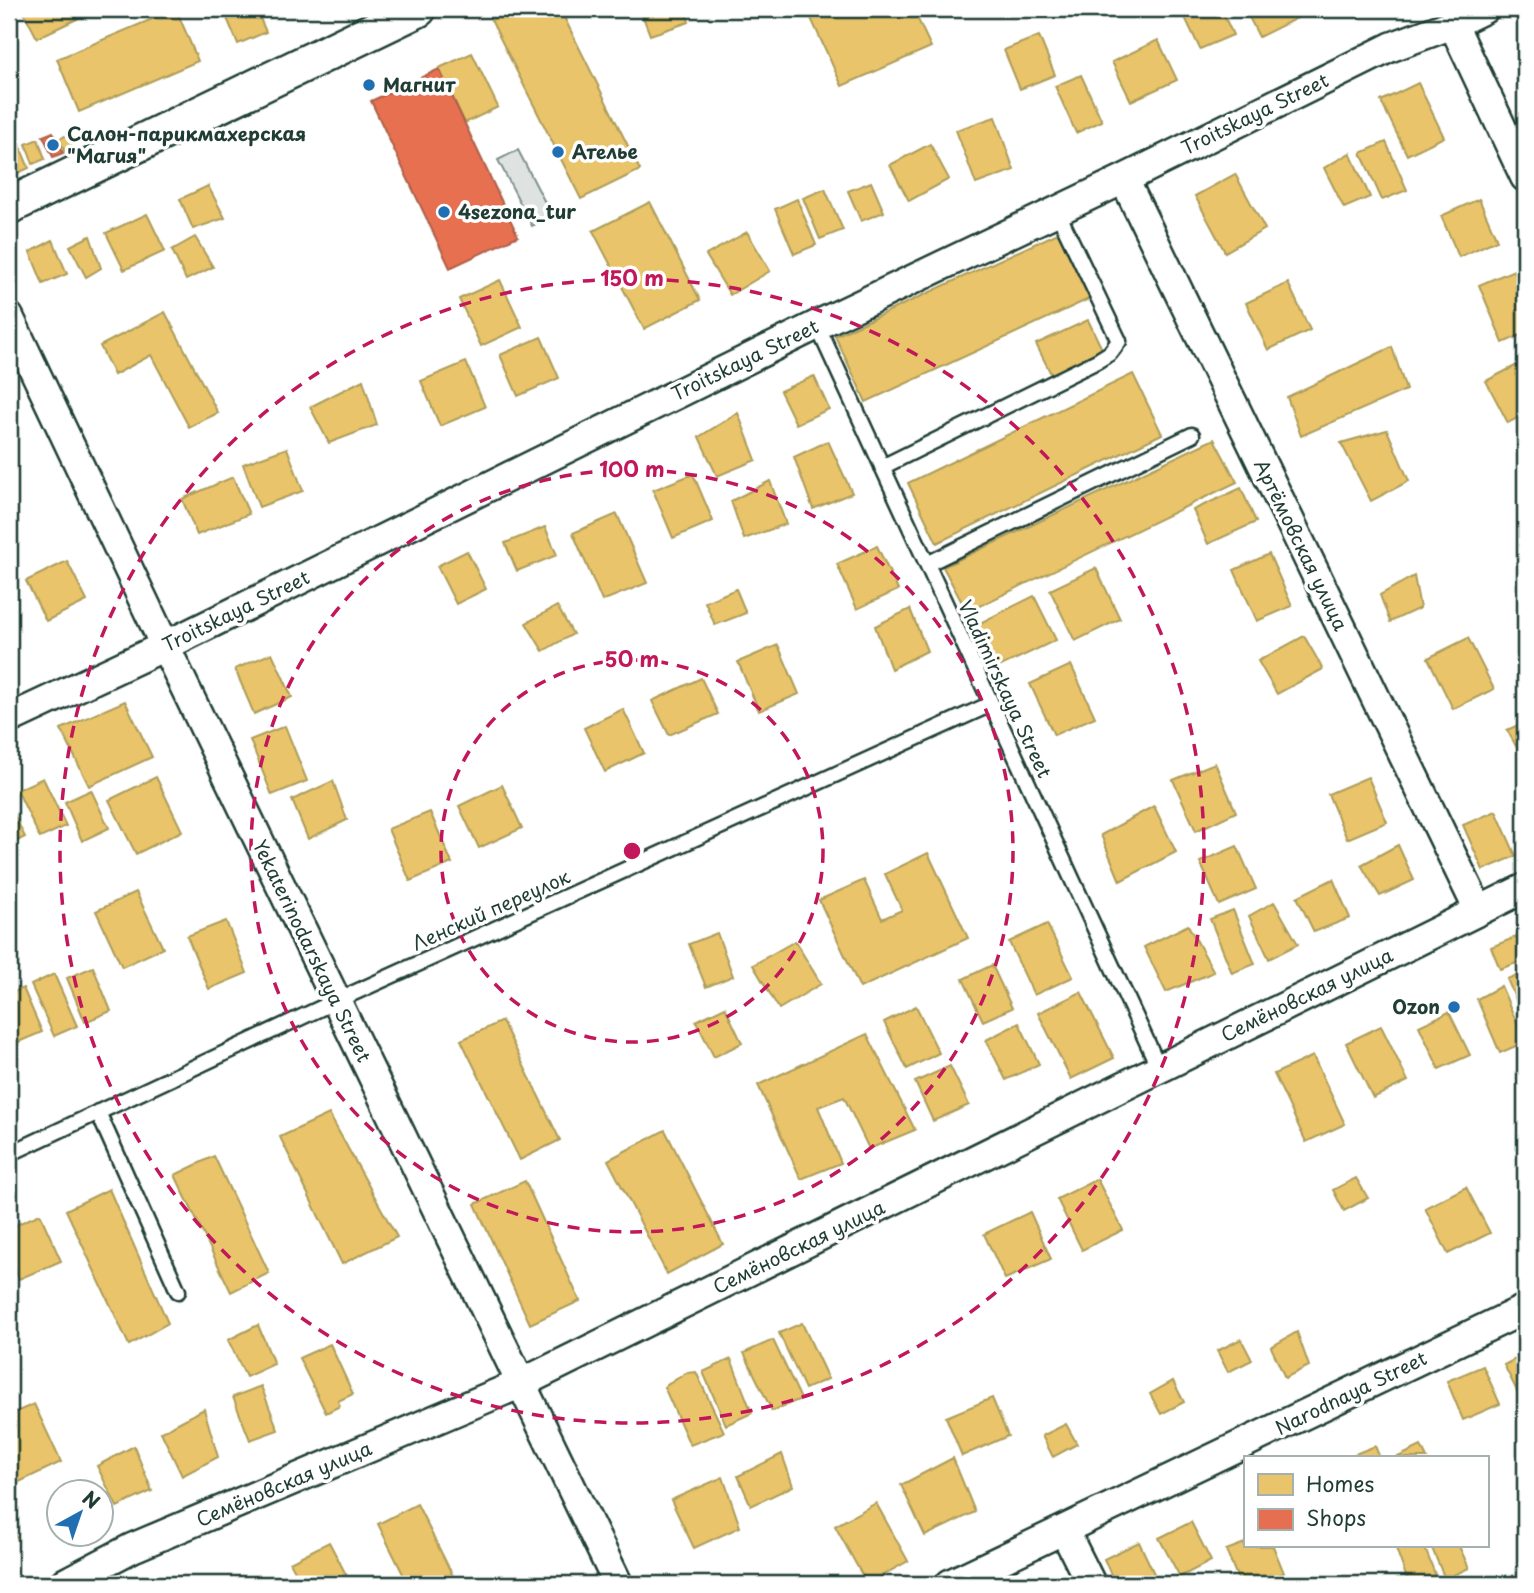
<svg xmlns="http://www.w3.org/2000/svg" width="1534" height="1593" viewBox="0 0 1534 1593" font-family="'Playpen Sans',sans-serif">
  <rect width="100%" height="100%" fill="#fff"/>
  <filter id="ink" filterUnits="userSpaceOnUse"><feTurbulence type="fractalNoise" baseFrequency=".0143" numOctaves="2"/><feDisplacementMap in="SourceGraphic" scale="14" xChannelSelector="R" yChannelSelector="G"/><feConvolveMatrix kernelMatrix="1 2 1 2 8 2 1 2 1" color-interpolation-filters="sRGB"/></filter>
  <g filter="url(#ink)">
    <path fill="#dee3e2" stroke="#7e908b" stroke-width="2" d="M 518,150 L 552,216 L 532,226 L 498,160 Z"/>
    <path fill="#e9c46a" stroke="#ac9c5a" stroke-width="2" d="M 22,9 L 72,9 L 77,19 L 37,38 Z
      M 176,9 L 198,61 L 79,112 L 57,59 Z
      M 223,9 L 256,9 L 266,32 L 238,44 Z
      M 514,9 L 560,9 L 640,170 L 581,199 L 491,20 Z
      M 640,9 L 685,9 L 689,22 L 650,35 Z
      M 827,9 L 913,9 L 931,47 L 842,86 L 810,16 Z
      M 1181,9 L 1221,9 L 1233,35 L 1200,49 Z
      M 1245,9 L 1295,9 L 1299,17 L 1259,37 Z
      M 1039,36 L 1055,75 L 1020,89 L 1004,50 Z
      M 1158,40 L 1177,80 L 1131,101 L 1112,62 Z
      M 472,53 L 498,107 L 465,123 L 439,68 Z
      M 1081,75 L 1102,121 L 1076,133 L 1055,86 Z
      M 1418,83 L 1444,137 L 1407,155 L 1381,101 Z
      M 995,117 L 1014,170 L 976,184 L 956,130 Z
      M 10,123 L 29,168 L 9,177 L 9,124 Z
      M 67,135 L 73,148 L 65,152 L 59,139 Z
      M 38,139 L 45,159 L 33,164 L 26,144 Z
      M 1386,142 L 1407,190 L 1382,200 L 1361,153 Z
      M 930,144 L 949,179 L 909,201 L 890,165 Z
      M 1350,153 L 1370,197 L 1344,208 L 1324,168 Z
      M 1235,174 L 1265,229 L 1225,252 L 1195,196 Z
      M 871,182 L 884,212 L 861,221 L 848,191 Z
      M 208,186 L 225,218 L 193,229 L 180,199 Z
      M 825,189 L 843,230 L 820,239 L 803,198 Z
      M 797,199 L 816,245 L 794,254 L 775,209 Z
      M 1479,199 L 1497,240 L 1459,257 L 1441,216 Z
      M 650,202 L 700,300 L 644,329 L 593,231 Z
      M 147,214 L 165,251 L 124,270 L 106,233 Z
      M 747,232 L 770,271 L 730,295 L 706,255 Z
      M 1060,232 L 1091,298 L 866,402 L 835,336 Z
      M 90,236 L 101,268 L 86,277 L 70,246 Z
      M 195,237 L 213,267 L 186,280 L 172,250 Z
      M 53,240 L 67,274 L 43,284 L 30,252 Z
      M 1514,270 L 1525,296 L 1525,333 L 1503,343 L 1479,285 Z
      M 500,280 L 522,327 L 481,346 L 459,299 Z
      M 1288,283 L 1310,330 L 1268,350 L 1246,303 Z
      M 165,312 L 218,413 L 189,427 L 151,355 L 114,375 L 100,346 Z
      M 1088,320 L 1103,351 L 1052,376 L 1036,344 Z
      M 541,337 L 559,378 L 518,396 L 500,355 Z
      M 1392,347 L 1406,390 L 1301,436 L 1287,397 Z
      M 1525,361 L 1525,414 L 1508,423 L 1486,381 Z
      M 466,362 L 485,407 L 440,426 L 421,381 Z
      M 1133,374 L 1162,434 L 937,543 L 908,483 Z
      M 814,376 L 829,409 L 796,424 L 780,391 Z
      M 363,380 L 377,425 L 329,443 L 310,407 Z
      M 738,413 L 756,460 L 717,476 L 699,437 Z
      M 1387,430 L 1409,481 L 1371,501 L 1341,443 Z
      M 1214,439 L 1237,482 L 967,612 L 943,567 Z
      M 828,441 L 852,493 L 813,509 L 794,457 Z
      M 287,448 L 303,491 L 259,507 L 243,464 Z
      M 693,474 L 713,521 L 673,538 L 653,490 Z
      M 233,477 L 249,514 L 197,535 L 182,499 Z
      M 770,481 L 786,524 L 744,539 L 731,501 Z
      M 1241,488 L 1256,522 L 1208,544 L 1193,510 Z
      M 617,514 L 647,583 L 602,601 L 573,533 Z
      M 545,527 L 557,555 L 517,571 L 505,543 Z
      M 877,546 L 898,590 L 857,609 L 837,564 Z
      M 467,551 L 486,589 L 456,604 L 437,566 Z
      M 1269,554 L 1292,606 L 1257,621 L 1234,570 Z
      M 67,561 L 87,601 L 46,621 L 26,581 Z
      M 1096,568 L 1120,619 L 1075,641 L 1050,590 Z
      M 1414,576 L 1420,608 L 1390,622 L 1380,595 Z
      M 736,589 L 746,613 L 715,625 L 705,602 Z
      M 1034,596 L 1056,640 L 997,668 L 978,624 Z
      M 557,606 L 573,634 L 543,651 L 526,623 Z
      M 910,609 L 927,651 L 891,669 L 875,626 Z
      M 1304,636 L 1323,669 L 1277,694 L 1258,661 Z
      M 1468,638 L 1494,689 L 1453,709 L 1428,658 Z
      M 778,645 L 799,694 L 759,711 L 738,662 Z
      M 272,653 L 292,697 L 254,714 L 235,669 Z
      M 1071,665 L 1095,717 L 1054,735 L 1030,684 Z
      M 701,678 L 718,714 L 669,735 L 652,701 Z
      M 125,701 L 152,757 L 89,786 L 61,729 Z
      M 623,709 L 644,753 L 605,772 L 584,728 Z
      M 1525,722 L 1525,762 L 1507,730 Z
      M 285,726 L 307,781 L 272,795 L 250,740 Z
      M 1215,763 L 1236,812 L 1196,831 L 1173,780 Z
      M 156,777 L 182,831 L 136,854 L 109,800 Z
      M 1368,777 L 1387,822 L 1347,839 L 1328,794 Z
      M 43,778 L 66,826 L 40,838 L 17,790 Z
      M 333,781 L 347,820 L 308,839 L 292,800 Z
      M 502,785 L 522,828 L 479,848 L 459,806 Z
      M 91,790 L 109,828 L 82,841 L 65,802 Z
      M 9,805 L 25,837 L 9,845 Z
      M 1154,806 L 1176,852 L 1120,881 L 1101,835 Z
      M 1496,811 L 1516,856 L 1483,870 L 1463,825 Z
      M 430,812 L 452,863 L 410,881 L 388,829 Z
      M 1398,845 L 1414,880 L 1380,896 L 1361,865 Z
      M 1237,846 L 1256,889 L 1219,905 L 1200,862 Z
      M 928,853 L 968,938 L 860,988 L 819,900 L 864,880 L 882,919 L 902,910 L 885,874 Z
      M 1333,879 L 1350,918 L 1314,932 L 1297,897 Z
      M 136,892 L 163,948 L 122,967 L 96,911 Z
      M 1274,902 L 1298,944 L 1269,959 L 1249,916 Z
      M 1233,910 L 1255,964 L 1232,973 L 1210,919 Z
      M 226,921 L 247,973 L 209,989 L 187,936 Z
      M 1047,924 L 1073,977 L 1034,995 L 1009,942 Z
      M 1188,925 L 1214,972 L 1166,992 L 1144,947 Z
      M 717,933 L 733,976 L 706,987 L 689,944 Z
      M 1516,937 L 1525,960 L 1500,969 L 1491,947 Z
      M 795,941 L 821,984 L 779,1009 L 753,965 Z
      M 992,965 L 1012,1008 L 983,1021 L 963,979 Z
      M 93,967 L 111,1011 L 85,1022 L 67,978 Z
      M 1525,972 L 1525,1021 L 1507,979 Z
      M 54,974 L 77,1026 L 54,1036 L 31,985 Z
      M 1501,986 L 1525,1042 L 1500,1053 L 1477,999 Z
      M 23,988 L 42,1032 L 9,1046 L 9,994 Z
      M 1081,992 L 1114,1058 L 1071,1079 L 1038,1013 Z
      M 916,1006 L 939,1053 L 907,1069 L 884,1022 Z
      M 725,1007 L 742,1043 L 714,1057 L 696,1021 Z
      M 1449,1012 L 1470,1055 L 1439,1069 L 1419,1026 Z
      M 502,1021 L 560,1140 L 520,1160 L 461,1040 Z
      M 1019,1023 L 1039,1064 L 1006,1080 L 986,1040 Z
      M 1381,1026 L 1408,1081 L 1373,1098 L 1346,1043 Z
      M 867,1034 L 915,1130 L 869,1149 L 844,1097 L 818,1107 L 841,1163 L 801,1179 L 758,1085 Z
      M 1313,1056 L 1345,1124 L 1306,1142 L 1274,1074 Z
      M 950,1066 L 969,1105 L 933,1121 L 915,1082 Z
      M 329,1114 L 397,1237 L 342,1264 L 280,1137 Z
      M 665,1130 L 723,1244 L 667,1274 L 608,1160 Z
      M 214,1156 L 269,1273 L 231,1292 L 175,1175 Z
      M 1356,1178 L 1368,1198 L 1344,1211 L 1333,1190 Z
      M 1097,1179 L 1123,1230 L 1082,1250 L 1057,1199 Z
      M 525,1181 L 580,1301 L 530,1324 L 475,1204 Z
      M 1466,1187 L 1490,1233 L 1448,1254 L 1425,1208 Z
      M 109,1189 L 168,1323 L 129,1345 L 66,1210 Z
      M 1030,1212 L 1051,1259 L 1005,1279 L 984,1234 Z
      M 40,1214 L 61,1261 L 19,1279 L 9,1256 L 9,1228 Z
      M 802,1323 L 828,1379 L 805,1389 L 779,1333 Z
      M 258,1325 L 274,1364 L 246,1377 L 228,1340 Z
      M 1297,1332 L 1309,1366 L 1285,1378 L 1271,1347 Z
      M 1241,1339 L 1252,1360 L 1228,1372 L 1217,1351 Z
      M 773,1340 L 801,1399 L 772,1411 L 744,1353 Z
      M 330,1344 L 353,1394 L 338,1401 L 340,1406 L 326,1413 L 299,1358 Z
      M 1525,1354 L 1525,1407 L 1504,1365 Z
      M 731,1359 L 752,1413 L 726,1425 L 703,1372 Z
      M 1483,1366 L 1500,1404 L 1463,1420 L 1447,1381 Z
      M 696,1372 L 724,1432 L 690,1445 L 664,1387 L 686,1373 Z
      M 1173,1381 L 1184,1402 L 1161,1414 L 1150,1394 Z
      M 261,1386 L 278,1430 L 250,1440 L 233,1397 Z
      M 992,1398 L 1008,1436 L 962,1456 L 946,1417 Z
      M 34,1404 L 61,1462 L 9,1487 L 9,1415 Z
      M 204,1409 L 218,1457 L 182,1476 L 161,1432 Z
      M 1066,1424 L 1077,1444 L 1053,1457 L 1042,1436 Z
      M 134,1446 L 152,1491 L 117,1507 L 97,1466 Z
      M 1375,1446 L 1380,1458 L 1348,1458 L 1347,1457 Z
      M 1421,1446 L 1427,1458 L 1396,1458 Z
      M 782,1454 L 793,1486 L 751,1506 L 738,1476 Z
      M 953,1458 L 975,1512 L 925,1536 L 901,1485 Z
      M 723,1477 L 740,1527 L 694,1548 L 671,1500 Z
      M 876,1503 L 908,1561 L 867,1584 L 835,1526 Z
      M 417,1504 L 457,1584 L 408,1584 L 378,1524 Z
      M 9,1519 L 16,1537 L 9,1541 Z
      M 1191,1522 L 1211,1561 L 1180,1577 L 1159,1538 Z
      M 329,1542 L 351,1584 L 302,1584 L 290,1562 Z
      M 1139,1542 L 1159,1584 L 1115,1584 L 1104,1559 Z
      M 1245,1543 L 1245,1546 L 1273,1546 L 1284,1573 L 1256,1584 L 1240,1584 L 1226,1550 Z
      M 1395,1546 L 1424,1546 L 1439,1584 L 1409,1584 Z
      M 1431,1546 L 1459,1546 L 1469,1568 L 1445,1579 Z"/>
    <path fill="#e76f51" stroke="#ab6048" stroke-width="2" d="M 439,69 L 518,236 L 450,268 L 371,101 Z
      M 53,132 L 63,153 L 53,157 L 43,136 Z"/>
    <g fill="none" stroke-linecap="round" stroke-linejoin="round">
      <defs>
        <path id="service" d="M 817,325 L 1159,1068
          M 882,467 L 1097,361 L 1110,353 L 1119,341 L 1057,211
          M 927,564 L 1192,435
          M 98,1112 L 178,1291
          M 9,1154 L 336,1001 L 991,704"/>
        <path id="minor" d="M 1453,24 L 1525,177
          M 1124,179 L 1479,911
          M 9,317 L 165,646 L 618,1584
          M 9,719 L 165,646 L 817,325 L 1124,179 L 1391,47 L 1453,24 L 1484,9
          M 1064,1530 L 1091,1584
          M 63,1584 L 132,1548 L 522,1383 L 1525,888
          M 950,1584 L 1525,1309"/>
        <path id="tertiary" d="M 9,206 L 418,9"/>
      </defs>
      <use href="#service" stroke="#1f3d34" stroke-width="19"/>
      <use href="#minor" stroke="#1f3d34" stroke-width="33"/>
      <use href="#tertiary" stroke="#1f3d34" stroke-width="40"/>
      <use href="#service" stroke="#fff" stroke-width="14"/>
      <use href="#minor" stroke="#fff" stroke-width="28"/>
      <use href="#tertiary" stroke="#fff" stroke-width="35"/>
    </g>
  </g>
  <g fill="none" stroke="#c2185b" stroke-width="3.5" stroke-dasharray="12 9">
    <circle cx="632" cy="851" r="191"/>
    <circle cx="632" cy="851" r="381"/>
    <circle cx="632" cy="851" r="572"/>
  </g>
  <g fill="#1f6fb2" stroke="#fff" stroke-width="2.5">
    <circle cx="369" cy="85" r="7"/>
    <circle cx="53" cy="145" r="7"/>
    <circle cx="558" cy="152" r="7"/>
    <circle cx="444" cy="212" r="7"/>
    <circle cx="1454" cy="1007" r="7"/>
  </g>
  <g text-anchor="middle" stroke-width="7" stroke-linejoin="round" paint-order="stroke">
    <g font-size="19" font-weight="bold" fill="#1f3d34" stroke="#fff" text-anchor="start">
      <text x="383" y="92">Магнит</text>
      <text x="67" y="141">Салон-парикмахерская<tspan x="67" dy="22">"Магия"</tspan></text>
      <text x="572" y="159">Ателье</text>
      <text x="458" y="219">4sezona_tur</text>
      <text x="1440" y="1014" text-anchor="end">Ozon</text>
    </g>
    <g font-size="19" fill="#1f3d34" stroke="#fff">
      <text transform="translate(1255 114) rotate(-26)" y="7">Troitskaya Street</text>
      <text transform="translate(745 360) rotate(-26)" y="7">Troitskaya Street</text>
      <text transform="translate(1301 545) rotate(64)" y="7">Артёмовская улица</text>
      <text transform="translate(236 611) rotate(-26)" y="7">Troitskaya Street</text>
      <text transform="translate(1005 689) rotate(65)" y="7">Vladimirskaya Street</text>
      <text transform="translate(491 910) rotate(-24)" y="7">Ленский переулок</text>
      <text transform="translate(312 951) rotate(64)" y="7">Yekaterinodarskaya Street</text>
      <text transform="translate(1307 995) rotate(-26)" y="7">Семёновская улица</text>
      <text transform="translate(799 1247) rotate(-26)" y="7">Семёновская улица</text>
      <text transform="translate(1351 1393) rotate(-26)" y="7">Narodnaya Street</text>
      <text transform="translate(284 1484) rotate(-23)" y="7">Семёновская улица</text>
    </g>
  </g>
  <circle cx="632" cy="851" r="10" fill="#c2185b" stroke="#fff" stroke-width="3.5"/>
  <g font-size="21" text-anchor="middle" font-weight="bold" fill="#c2185b" stroke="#fff" stroke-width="7" stroke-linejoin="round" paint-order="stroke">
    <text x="632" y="286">150 m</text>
    <text x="632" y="477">100 m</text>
    <text x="632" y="667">50 m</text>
  </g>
  <rect width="1534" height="1593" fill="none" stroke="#fff" stroke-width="35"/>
  <rect x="18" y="18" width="1499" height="1558" fill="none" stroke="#1f3d34" stroke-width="2.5" filter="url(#ink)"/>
  <rect x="1244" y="1456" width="245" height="91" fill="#ffffff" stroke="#a5b1ae" stroke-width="2"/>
  <rect x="1258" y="1474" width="35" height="21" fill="#e9c46a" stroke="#a5b1ae" stroke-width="2"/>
  <text x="1306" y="1492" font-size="21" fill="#1f3d34">Homes</text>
  <rect x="1258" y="1509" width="35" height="21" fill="#e76f51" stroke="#a5b1ae" stroke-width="2"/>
  <text x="1306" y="1526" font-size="21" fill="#1f3d34">Shops</text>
  <g transform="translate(80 1513) rotate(40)"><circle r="33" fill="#ffffff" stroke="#a5b1ae" stroke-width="2"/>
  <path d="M0-5L12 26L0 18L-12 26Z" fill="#1f6fb2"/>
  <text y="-10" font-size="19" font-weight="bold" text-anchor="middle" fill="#1f3d34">N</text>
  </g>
</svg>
